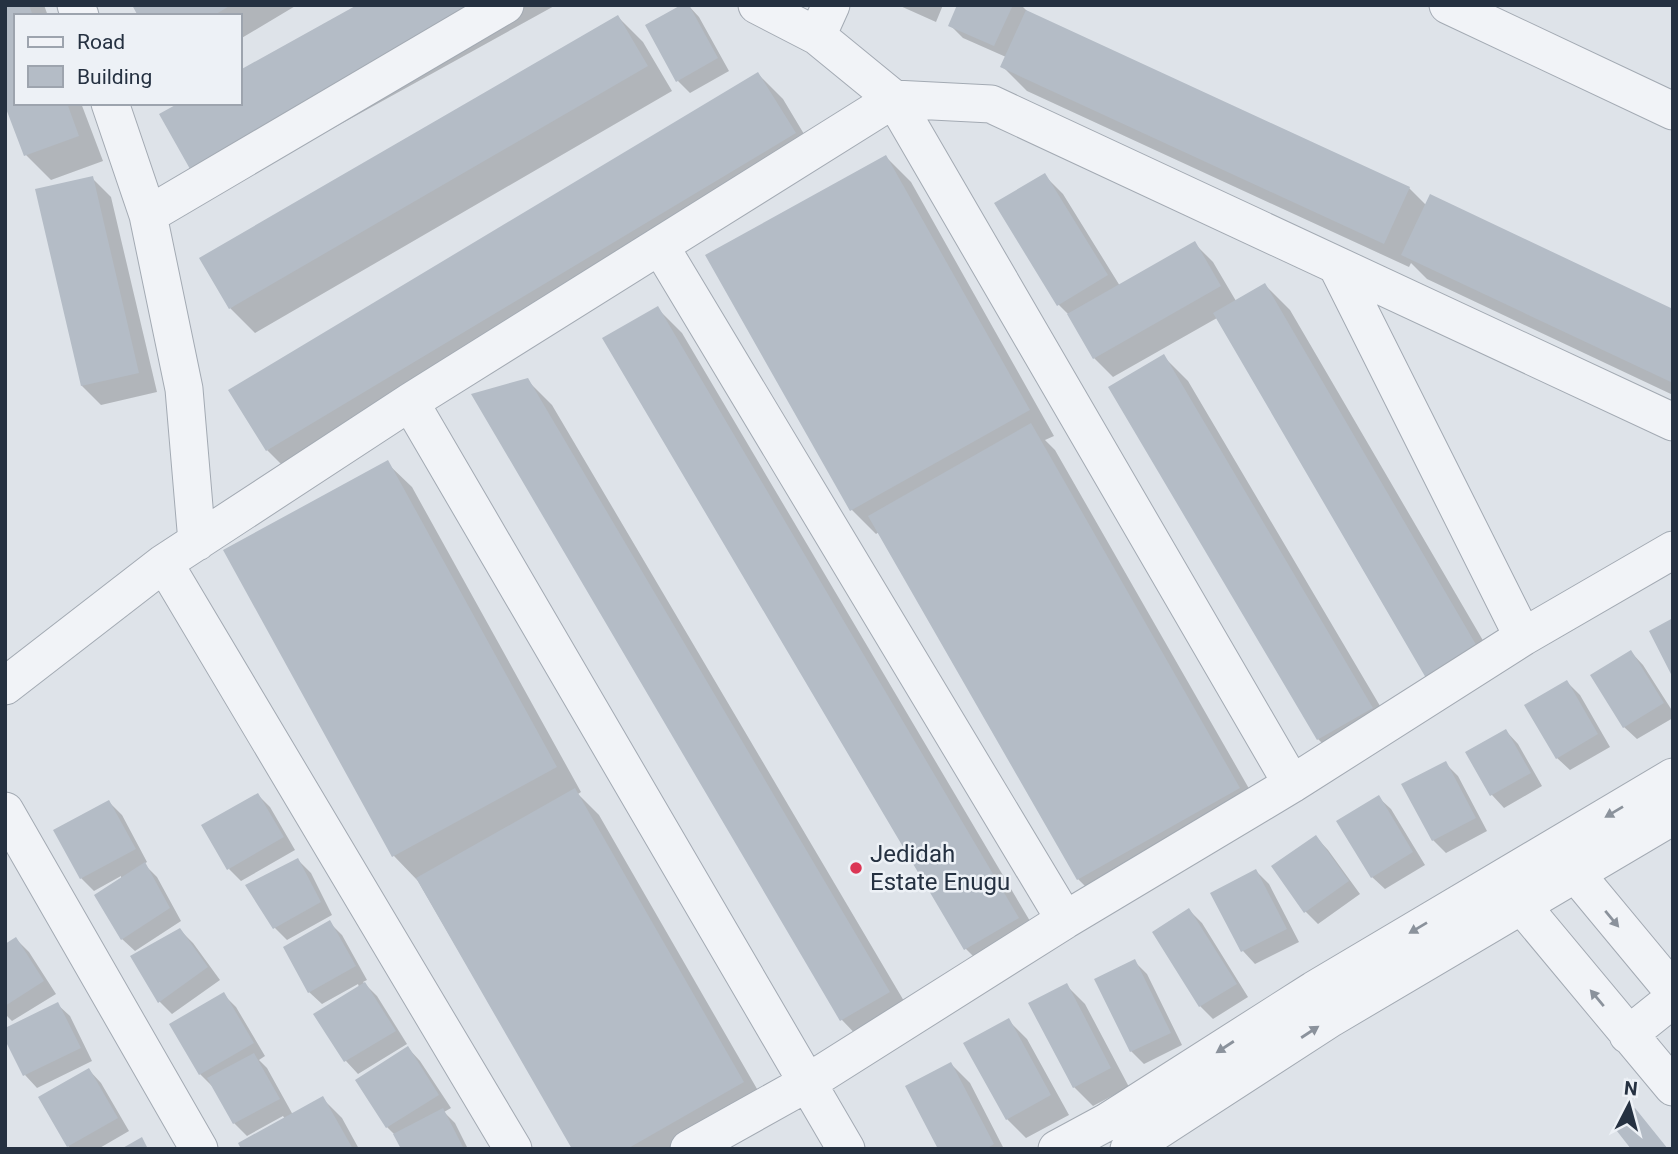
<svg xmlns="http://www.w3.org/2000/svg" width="1678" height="1154" viewBox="0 0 1678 1154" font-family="Roboto,sans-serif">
  <rect width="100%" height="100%" fill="#dee3e9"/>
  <path fill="#0003" d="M 5,5 L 44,5 L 48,16 L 16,16 L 16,103 L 81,103 L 103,161 L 51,180 L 26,155 L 5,101 Z
    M 134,5 L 297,5 L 240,39 L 240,16 L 140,16 Z
    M 361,5 L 556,5 L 216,193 L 240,103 L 240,72 Z
    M 688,5 L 699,17 L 729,71 L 690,93 L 678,81 Z
    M 898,5 L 943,5 L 936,22 Z
    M 959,5 L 1021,5 L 1029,13 L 1409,188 L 1426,205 L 1673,310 L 1673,395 L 1427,279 L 1411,263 L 1409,267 L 1027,91 L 1002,66 L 1006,57 L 963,38 L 950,25 Z
    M 618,17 L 643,42 L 672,91 L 255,333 L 230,308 Z
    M 758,74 L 783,99 L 819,159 L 292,475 L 267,450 Z
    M 886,157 L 911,182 L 1054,436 L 1045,440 L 1055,450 L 1263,813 L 1103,904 L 1078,879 L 879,532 L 876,534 L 851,509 Z
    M 1044,175 L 1063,194 L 1120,286 L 1194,243 L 1213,262 L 1236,301 L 1265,285 L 1290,310 L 1502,673 L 1452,702 L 1217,318 L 1113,377 L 1094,358 L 1069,315 L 1059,305 Z
    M 92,178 L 111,197 L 157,392 L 101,405 L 82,386 Z
    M 657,308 L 682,333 L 1043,943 L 991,974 L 966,949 Z
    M 1163,356 L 1188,381 L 1396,733 L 1343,764 L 1318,739 Z
    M 527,380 L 552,405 L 914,1018 L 866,1045 L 842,1020 Z
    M 387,463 L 412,487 L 581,792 L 578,794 L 599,815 L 768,1108 L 695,1149 L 574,1149 L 418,881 L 394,856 Z
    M 1631,652 L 1643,665 L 1673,712 L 1673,718 L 1637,739 L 1624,727 Z
    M 1567,682 L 1580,695 L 1610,747 L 1570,770 L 1557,758 Z
    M 1506,731 L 1518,744 L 1542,786 L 1504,808 L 1492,795 L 1467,752 Z
    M 1445,763 L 1458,776 L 1487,831 L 1446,853 L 1433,840 Z
    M 258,795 L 270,807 L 295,850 L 241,881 L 229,869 Z
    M 1378,797 L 1391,809 L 1425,865 L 1385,889 L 1372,877 Z
    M 109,802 L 122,815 L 147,862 L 144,864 L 157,877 L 181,921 L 135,951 L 122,939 L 121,876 L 94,891 L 81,878 Z
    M 1316,837 L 1328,850 L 1360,894 L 1318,924 L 1305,911 Z
    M 298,860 L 311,873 L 332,915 L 287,940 L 274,927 Z
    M 1256,871 L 1269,884 L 1299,942 L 1255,964 L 1243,951 L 1213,893 Z
    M 1189,910 L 1202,923 L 1248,997 L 1213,1019 L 1200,1006 L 1154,932 Z
    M 330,923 L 342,935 L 367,980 L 363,982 L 377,996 L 407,1044 L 358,1074 L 346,1061 L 316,1014 L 359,987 L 358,984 L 322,1004 L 309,992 Z
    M 180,930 L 193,943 L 220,980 L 172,1014 L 159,1001 Z
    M 16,939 L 29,952 L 56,994 L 12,1021 L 5,1014 L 5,946 Z
    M 1134,961 L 1147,974 L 1182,1045 L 1144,1064 L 1131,1051 Z
    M 1066,985 L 1085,1004 L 1129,1087 L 1093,1106 L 1074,1087 Z
    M 224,995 L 236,1007 L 265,1056 L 259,1060 L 267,1068 L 293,1115 L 323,1099 L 342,1118 L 359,1149 L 243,1149 L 285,1119 L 283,1116 L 247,1136 L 234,1123 L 213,1087 L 200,1074 Z
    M 57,1004 L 70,1016 L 92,1061 L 37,1088 L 25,1075 Z
    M 1008,1020 L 1027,1039 L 1069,1115 L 1026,1138 L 1007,1119 Z
    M 408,1048 L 420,1061 L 451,1108 L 444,1112 L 455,1123 L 468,1149 L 403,1149 L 396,1136 L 387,1127 Z
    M 951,1064 L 970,1083 L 1004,1149 L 940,1149 Z
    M 89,1070 L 101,1083 L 129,1131 L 98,1149 L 71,1149 L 68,1146 Z"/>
  <path fill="#b4bcc6" d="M 5,5 L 29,5 L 33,16 L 16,16 L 16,103 L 67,103 L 79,136 L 24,156 L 5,106 Z
    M 132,5 L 231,5 L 213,16 L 138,16 Z
    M 357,5 L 486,5 L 190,169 L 159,114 L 179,103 L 240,103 L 240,70 Z
    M 681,5 L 689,5 L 718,58 L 676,82 L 645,25 Z
    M 957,5 L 1013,5 L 994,46 L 948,26 Z
    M 1026,10 L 1410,187 L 1384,244 L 1000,67 Z
    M 618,15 L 648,66 L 229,309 L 199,258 Z
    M 758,72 L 796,133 L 266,451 L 228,390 Z
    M 886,155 L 1030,410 L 850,511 L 705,255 Z
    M 1045,173 L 1108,275 L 1057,306 L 994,203 Z
    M 93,176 L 139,373 L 81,386 L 35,189 Z
    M 1430,194 L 1673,309 L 1673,383 L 1401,255 Z
    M 1195,241 L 1221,286 L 1093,359 L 1067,314 Z
    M 1265,283 L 1478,648 L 1426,678 L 1213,313 Z
    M 658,306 L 1019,918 L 964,950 L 602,338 Z
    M 1164,354 L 1373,708 L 1317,740 L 1108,387 Z
    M 528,378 L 890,992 L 840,1021 L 471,394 Z
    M 1031,423 L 1240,788 L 1077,880 L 868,516 Z
    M 388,460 L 557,767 L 392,857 L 223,550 Z
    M 1673,618 L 1673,678 L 1649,631 Z
    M 1631,650 L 1664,703 L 1623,728 L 1590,675 Z
    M 1567,680 L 1598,734 L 1556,759 L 1524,705 Z
    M 1506,729 L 1531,773 L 1490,796 L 1465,752 Z
    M 1446,761 L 1476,818 L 1432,841 L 1401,784 Z
    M 575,788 L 744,1082 L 627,1149 L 572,1149 L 416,878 Z
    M 258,793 L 284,837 L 227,870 L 201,825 Z
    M 1379,795 L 1413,852 L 1371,878 L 1336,821 Z
    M 109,800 L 136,849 L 80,879 L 53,830 Z
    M 1316,835 L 1349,881 L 1304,913 L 1271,866 Z
    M 298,858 L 321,902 L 273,929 L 245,885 Z
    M 145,862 L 170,908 L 121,940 L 94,895 Z
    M 1256,869 L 1287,929 L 1241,952 L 1210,893 Z
    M 1189,908 L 1237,984 L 1199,1007 L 1152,932 Z
    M 330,920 L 356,966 L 308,993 L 283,947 Z
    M 180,928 L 208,967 L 158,1003 L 130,956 Z
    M 16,937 L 44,981 L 5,1006 L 5,944 Z
    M 1135,959 L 1171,1033 L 1130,1052 L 1094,979 Z
    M 365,982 L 396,1031 L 344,1062 L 313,1014 Z
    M 1067,983 L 1111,1068 L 1073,1088 L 1028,1003 Z
    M 224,992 L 254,1043 L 199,1075 L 169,1024 Z
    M 58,1002 L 81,1048 L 23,1076 L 5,1040 L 5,1028 Z
    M 1009,1018 L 1051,1095 L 1006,1120 L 963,1043 Z
    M 408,1046 L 439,1095 L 386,1128 L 355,1080 Z
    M 254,1053 L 280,1099 L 233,1124 L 207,1078 Z
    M 951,1062 L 994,1144 L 986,1149 L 938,1149 L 905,1086 Z
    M 89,1068 L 118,1118 L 67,1147 L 38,1097 Z
    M 323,1096 L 353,1149 L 241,1149 L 238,1143 Z
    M 443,1108 L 464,1149 L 401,1149 L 393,1134 Z
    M 1635,1108 L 1668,1149 L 1631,1149 L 1613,1126 Z
    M 142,1137 L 148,1149 L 121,1149 Z"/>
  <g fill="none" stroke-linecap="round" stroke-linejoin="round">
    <defs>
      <path id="minor" d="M 76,5 L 80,16
        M 1448,5 L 1673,111
        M 817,36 L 831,5
        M 110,103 L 148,215 L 184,389 L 197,542
        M 148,215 L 505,5
        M 660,246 L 1065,920
        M 1337,266 L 1523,637
        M 410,402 L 894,99 L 817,36 L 757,5
        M 164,563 L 513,1149
        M 5,686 L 164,563 L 410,402 L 846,1149
        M 1292,784 L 894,99 L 991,104 L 1673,422
        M 5,811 L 199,1149
        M 1561,856 L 1673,991
        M 1508,889 L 1673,1087
        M 1628,1035 L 1673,999
        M 689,1149 L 807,1083 L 1065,920 L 1292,784 L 1523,637 L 1673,550
        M 1057,1149 L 1107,1122 L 1314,990 L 1673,777
        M 1129,1149 L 1331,1018 L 1673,816"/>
    </defs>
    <use href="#minor" stroke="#a3aab3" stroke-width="39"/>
    <use href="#minor" stroke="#f1f3f7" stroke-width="37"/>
  </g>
  <defs><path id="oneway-solid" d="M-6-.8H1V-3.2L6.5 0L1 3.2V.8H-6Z" transform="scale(1.75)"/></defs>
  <g fill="#8b929c">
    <use href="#oneway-solid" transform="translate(1614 812) rotate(149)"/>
    <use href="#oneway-solid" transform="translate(1612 919) rotate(50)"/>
    <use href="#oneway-solid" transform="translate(1418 928) rotate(149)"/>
    <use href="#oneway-solid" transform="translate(1597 998) rotate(-130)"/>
    <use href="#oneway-solid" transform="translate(1310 1032) rotate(-33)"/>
    <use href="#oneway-solid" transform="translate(1225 1047) rotate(147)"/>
  </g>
  <circle fill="#db3655" stroke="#edf1f6" stroke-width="2.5" cx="856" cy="868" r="7"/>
  <g text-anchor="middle" stroke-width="5" stroke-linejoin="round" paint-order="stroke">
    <g font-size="24" fill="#253141" stroke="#edf1f6" text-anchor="start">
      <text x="870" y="862">Jedidah<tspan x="870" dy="28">Estate Enugu</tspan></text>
    </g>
  </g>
  <rect width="1678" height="1154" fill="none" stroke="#253141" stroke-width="14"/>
  <rect x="14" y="14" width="228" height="91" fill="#edf1f6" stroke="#9da4ae" stroke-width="2"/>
  <rect x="28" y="37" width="35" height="10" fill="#f1f3f7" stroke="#9da4ae" stroke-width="2"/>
  <text x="77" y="49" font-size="21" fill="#253141">Road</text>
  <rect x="28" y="66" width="35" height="21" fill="#b4bcc6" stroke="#9da4ae" stroke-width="2"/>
  <text x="77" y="84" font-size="21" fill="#253141">Building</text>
  <g transform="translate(1629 1105) rotate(6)" stroke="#edf1f6" stroke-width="5" paint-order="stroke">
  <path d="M0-5L12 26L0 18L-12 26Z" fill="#253141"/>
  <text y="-10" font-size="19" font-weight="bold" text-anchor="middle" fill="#253141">N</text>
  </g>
</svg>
